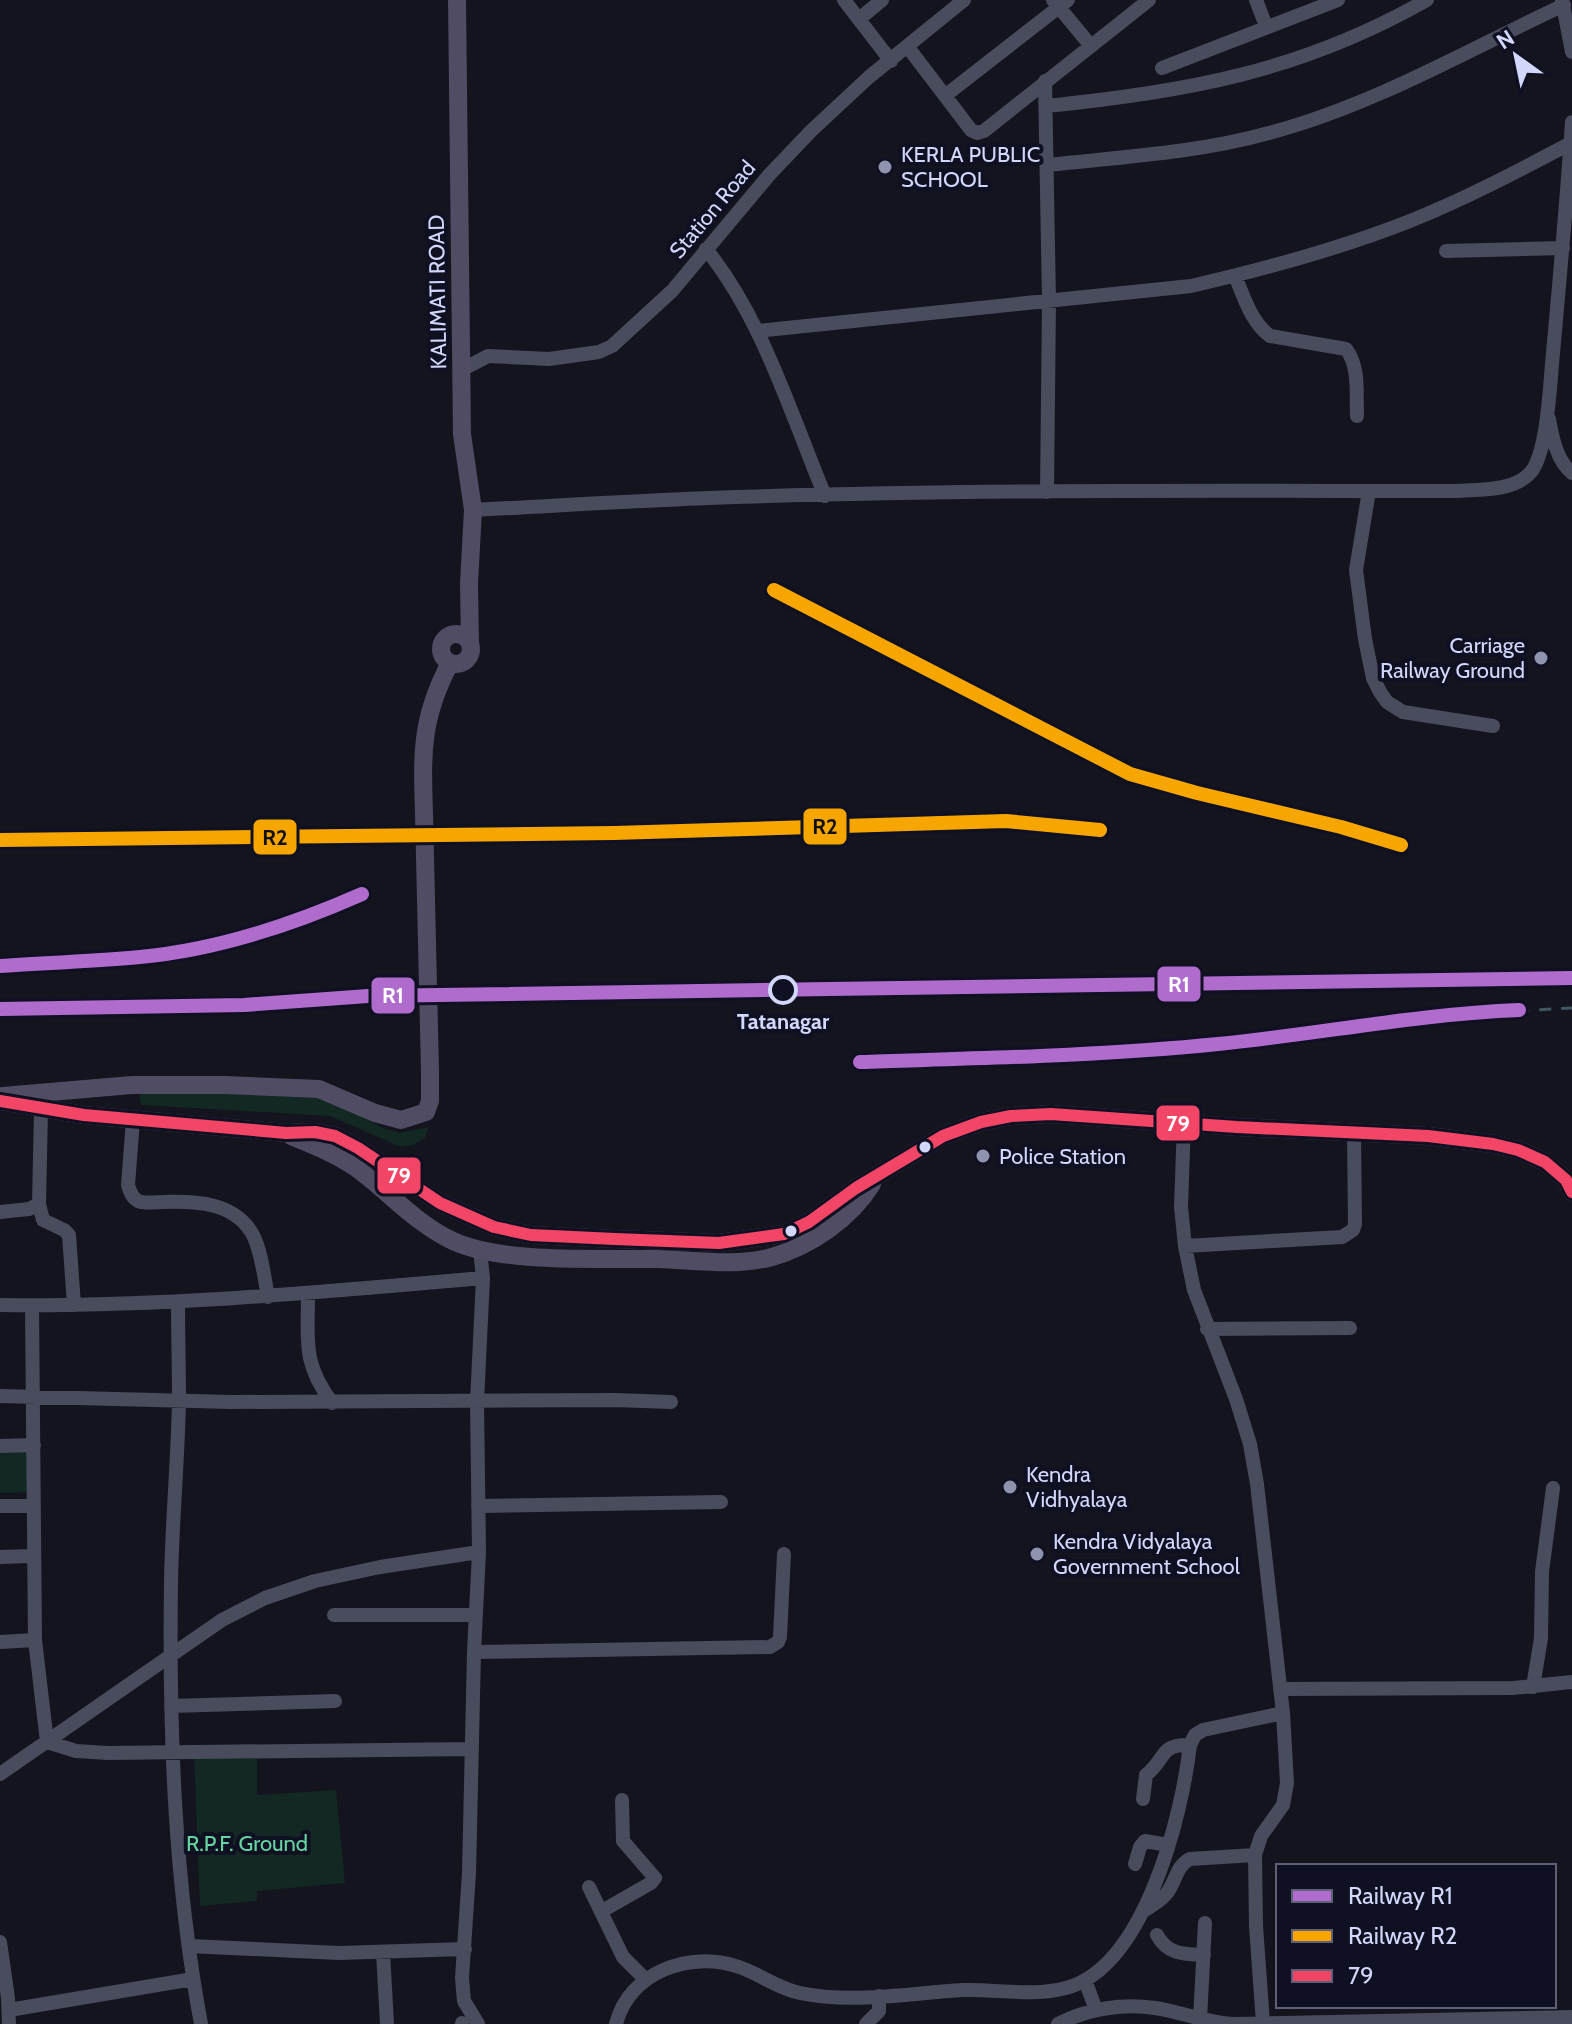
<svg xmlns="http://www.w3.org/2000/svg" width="1572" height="2024" viewBox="0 0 1572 2024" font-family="Cabin,sans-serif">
  <rect width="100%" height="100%" fill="#13141d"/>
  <path fill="#132723" d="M 146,1091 L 324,1097 L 381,1127 L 399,1133 L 429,1127 L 425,1138 L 413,1145 L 401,1147 L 330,1116 L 142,1105 L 139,1096 Z
    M 39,1441 L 39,1492 L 0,1493 L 0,1442 Z
    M 257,1754 L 257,1795 L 336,1790 L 345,1883 L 257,1891 L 257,1901 L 200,1906 L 194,1755 Z"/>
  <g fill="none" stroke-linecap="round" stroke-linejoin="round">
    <path stroke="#494c5d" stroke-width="14" d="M 844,0 L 891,61
      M 1053,0 L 1091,46
      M 1256,0 L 1266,26
      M 1562,0 L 1572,52
      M 859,19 L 882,0
      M 907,46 L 971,130 L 977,133 L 984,131 L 1149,0
      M 1162,68 L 1338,0
      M 1045,81 L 1049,301 L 1047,492
      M 946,95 L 1068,0
      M 1046,106 C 1189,91 1300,72 1427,0
      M 1047,165 C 1121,157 1197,153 1269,133 C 1372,106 1468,50 1564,5
      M 706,249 C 762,318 791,414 825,496
      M 1446,251 L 1563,248
      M 1235,276 C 1244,297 1251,322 1270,336 L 1346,349 C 1360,367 1356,394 1357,416
      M 757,331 L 1191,286 C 1265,269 1339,249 1410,221 C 1465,199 1518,171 1571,143
      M 463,369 L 488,356 L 549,359 L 599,352 L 612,346 L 672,291 L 770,174 L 811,131 L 869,77 L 964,0
      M 1549,419 C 1552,437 1557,461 1572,473
      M 1369,491 L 1356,570 L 1365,639 L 1373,678 L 1380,692 L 1387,702 L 1403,712 L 1493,726
      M 473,510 C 552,506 631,501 709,498 C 958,489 1207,491 1456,491 C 1479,489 1514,492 1531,472 C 1548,451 1550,381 1553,353 C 1560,276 1567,199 1572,122
      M 133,1120 L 128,1185 C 130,1192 132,1198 138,1201 C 145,1204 155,1202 163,1202 C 196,1201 235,1202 253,1235 C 262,1253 264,1277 268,1297
      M 1184,1123 L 1181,1207 L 1185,1246 L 1194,1290 L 1236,1399 L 1250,1444 L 1257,1484 L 1283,1713 L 1287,1783 L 1283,1805 L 1261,1836 L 1255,1855 L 1256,1926 L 1263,2023
      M 39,1204 L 43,1220 L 64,1230 L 69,1235 L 74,1305
      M 0,1212 L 29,1209 L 39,1204 L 41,1110
      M 1185,1246 L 1342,1237 L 1353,1230 L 1355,1224 L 1354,1132
      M 308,1294 C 308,1341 302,1362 332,1403
      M 178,1302 C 178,1334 179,1367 179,1399 C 178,1460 172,1521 171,1582 C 169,1729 174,1879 201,2024
      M 0,1305 C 162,1307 322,1292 483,1278
      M 32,1306 L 35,1640 L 47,1742 L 76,1751 L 108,1753 L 472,1749
      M 1207,1329 L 1350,1328
      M 0,1396 L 231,1402 L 615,1400 L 671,1402
      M 0,1446 L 34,1445
      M 0,1506 L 33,1506
      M 478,1506 L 721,1502
      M 0,1557 L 33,1556
      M 334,1615 L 476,1615
      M 0,1642 L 35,1640
      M 474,1652 L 770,1647 L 778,1642 L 780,1637 L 784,1554
      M 1533,1687 L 1541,1638 L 1542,1572 L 1553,1488
      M 1280,1689 L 1513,1688 L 1572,1682
      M 171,1706 L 335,1701
      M 0,1774 L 222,1620 L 265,1598 L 315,1581 L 380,1567 L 479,1552
      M 1143,1799 L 1146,1775 C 1167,1758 1159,1744 1190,1745
      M 1135,1864 L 1140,1847 L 1145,1841 L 1168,1845
      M 589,1887 L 623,1957 L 645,1979
      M 1145,1910 C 1153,1905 1162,1900 1167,1893 C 1176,1881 1176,1866 1190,1859 L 1255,1855
      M 602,1911 L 651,1883 L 655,1878 L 623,1841 L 622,1800
      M 1157,1935 C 1168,1955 1184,1954 1204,1955
      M 0,1942 L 8,1998 L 9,2024
      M 189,1946 L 339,1953 L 465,1949
      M 383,1952 L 387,2024
      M 1085,1980 L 1096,2010
      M 9,2010 L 193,1979
      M 1200,2020 L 1205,1923
      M 462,2024 L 462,2023
      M 478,2024 L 464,2001 L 462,1978 L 469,1873 L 474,1652 L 479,1552 L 477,1402 L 483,1278 L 480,1250
      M 616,2024 C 629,1972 690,1950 739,1967 C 760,1974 777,1988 800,1993 C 853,2004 910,1993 963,1990 C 998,1989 1032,1997 1066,1988 C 1145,1967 1182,1815 1190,1745 L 1195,1735 L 1203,1730 L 1283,1713
      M 866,2024 L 879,2011 L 879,1996
      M 1058,2024 C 1087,2009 1123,2003 1155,2008 C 1182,2012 1206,2023 1234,2024 L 1572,2017"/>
    <path stroke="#4f4c63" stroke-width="18" d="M 457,0 L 462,434 L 473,510 L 469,583 L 470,645
      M441 649a15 15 0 1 1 30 0a15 15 0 1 1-30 0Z
      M 424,813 C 422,752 421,718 450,663
      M 3,1096 L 132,1085 L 226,1085 L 319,1089 L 375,1113 L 401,1120 L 426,1112 L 430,1101 L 430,1071
      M 0,1101 L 84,1115 L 286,1133 L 315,1132 L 335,1136 L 358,1148 L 440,1203 L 494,1227 L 531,1235 L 615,1239 L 719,1243 L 784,1234 L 809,1222 L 856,1188 L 943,1136 L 981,1122 L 1011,1116 L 1051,1114 L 1237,1127 L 1428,1136 L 1493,1144 L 1518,1150 L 1545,1162 L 1566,1180 L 1572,1192
      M 291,1136 C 313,1145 336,1154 356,1168 C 388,1191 416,1224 453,1241 C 503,1264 600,1258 657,1259 C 693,1260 736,1267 772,1257 C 811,1246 851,1218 872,1184"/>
    <path stroke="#40575f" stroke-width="3" stroke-dasharray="12 10" stroke-linecap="butt" d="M 774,590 L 1130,774 L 1197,793 L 1341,827 L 1401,845
      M 0,840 L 614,833 L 1006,821 L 1100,830
      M 0,966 C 47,963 94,961 140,957 C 217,950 292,925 362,894
      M 322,999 L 543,993 L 1484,982 L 1572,978
      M 0,1001 L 242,997
      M 860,1062 L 1069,1056 L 1301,1035 L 1421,1016 L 1572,1008"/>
    <path stroke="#4f4c63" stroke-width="18" d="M 424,813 L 430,1071"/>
    <defs>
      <path id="bus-1" d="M 0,1101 L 84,1115 L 286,1133 L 315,1132 L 335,1136 L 358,1148 L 440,1203 L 494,1227 L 531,1235 L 615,1239 L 719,1243 L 784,1234 L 809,1222 L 856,1188 L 943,1136 L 981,1122 L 1011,1116 L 1051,1114 L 1237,1127 L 1428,1136 L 1493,1144 L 1518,1150 L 1545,1162 L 1566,1180 L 1572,1192"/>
    </defs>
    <use href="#bus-1" stroke="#0f1021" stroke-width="18"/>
    <use href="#bus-1" stroke="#f34667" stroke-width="12"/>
    <defs>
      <path id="rail-1" d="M 0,966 C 47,963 94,961 140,957 C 217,950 292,925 362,894
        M 0,1009 L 244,1005 L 368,996 L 1572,978
        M 860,1062 C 980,1058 1099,1056 1218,1044 C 1319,1034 1418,1014 1519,1010"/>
      <path id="rail-2" d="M 774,590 L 1130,774 L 1197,793 L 1341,827 L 1401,845
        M 0,840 L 614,833 L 1006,821 L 1100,830"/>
    </defs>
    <use href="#rail-1" stroke="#0f1021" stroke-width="20"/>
    <use href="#rail-2" stroke="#0f1021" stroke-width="20"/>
    <use href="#rail-1" stroke="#b06ccc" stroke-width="14"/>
    <use href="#rail-2" stroke="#f7a600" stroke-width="14"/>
  </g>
  <g fill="#8f93ad" stroke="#0f1021" stroke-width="3">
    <circle cx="885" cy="167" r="8"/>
    <circle cx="1541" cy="658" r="8"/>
    <circle cx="983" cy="1156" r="8"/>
    <circle cx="1010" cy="1487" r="8"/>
    <circle cx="1037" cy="1554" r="8"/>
  </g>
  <circle fill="#0f1021" stroke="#d2d7fb" stroke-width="4" cx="783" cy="990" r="13"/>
  <g fill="#d2d7fb" stroke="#0f1021" stroke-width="3">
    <circle cx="925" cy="1147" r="7"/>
    <circle cx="791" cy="1231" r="7"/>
  </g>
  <g text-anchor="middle" stroke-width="8" stroke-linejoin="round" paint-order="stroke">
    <g font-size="22" fill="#d2d7fb" stroke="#0f1021" text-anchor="start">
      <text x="901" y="162">KERLA PUBLIC<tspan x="901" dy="25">SCHOOL</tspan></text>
      <text x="1525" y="653" text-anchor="end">Carriage<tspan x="1525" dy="25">Railway Ground</tspan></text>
      <text x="999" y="1164">Police Station</text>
      <text x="1026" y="1482">Kendra<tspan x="1026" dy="25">Vidhyalaya</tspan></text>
      <text x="1053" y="1549">Kendra Vidyalaya<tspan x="1053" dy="25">Government School</tspan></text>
    </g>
    <g font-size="22" fill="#d2d7fb" stroke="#0f1021">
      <text transform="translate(712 209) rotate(-50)" y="8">Station Road</text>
      <text transform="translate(437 292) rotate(-91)" y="8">KALIMATI ROAD</text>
    </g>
    <g font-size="22" font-weight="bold" fill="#d2d7fb" stroke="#0f1021">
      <text x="783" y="1029">Tatanagar</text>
    </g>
    <g font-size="22" fill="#65d5a1" stroke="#0f1021">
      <text x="247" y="1851">R.P.F. Ground</text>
    </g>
  </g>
  <g stroke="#0f1021" stroke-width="3">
    <rect x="802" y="807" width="46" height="39" rx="8" fill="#f7a600"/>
    <rect x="252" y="818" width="46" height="38" rx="8" fill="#f7a600"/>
    <rect x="1156" y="965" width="46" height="38" rx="8" fill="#b06ccc"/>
    <rect x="370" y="976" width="46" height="39" rx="8" fill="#b06ccc"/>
    <rect x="1155" y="1104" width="46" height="38" rx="8" fill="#f34667"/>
    <rect x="376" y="1156" width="46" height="39" rx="8" fill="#f34667"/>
  </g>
  <g font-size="22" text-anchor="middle" font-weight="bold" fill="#fff">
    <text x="1179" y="992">R1</text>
    <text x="393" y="1003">R1</text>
    <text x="1178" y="1131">79</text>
    <text x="399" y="1183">79</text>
  </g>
  <g font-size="22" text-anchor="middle" font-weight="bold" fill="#111">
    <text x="825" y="834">R2</text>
    <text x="275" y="845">R2</text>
  </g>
  <rect x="1276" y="1864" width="280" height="144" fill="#0f1021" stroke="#5d6078" stroke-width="2"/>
  <rect x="1292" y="1890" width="40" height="12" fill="#b06ccc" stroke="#5d6078" stroke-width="2"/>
  <text x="1348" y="1904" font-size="24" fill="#d2d7fb">Railway R1</text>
  <rect x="1292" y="1930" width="40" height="12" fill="#f7a600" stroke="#5d6078" stroke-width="2"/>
  <text x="1348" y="1944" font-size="24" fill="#d2d7fb">Railway R2</text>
  <rect x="1292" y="1970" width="40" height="12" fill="#f34667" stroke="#5d6078" stroke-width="2"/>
  <text x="1348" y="1984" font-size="24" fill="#d2d7fb">79</text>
  <g transform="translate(1516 56) rotate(327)" stroke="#0f1021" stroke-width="6" paint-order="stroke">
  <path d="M0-6L14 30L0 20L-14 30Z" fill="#d2d7fb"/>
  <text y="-12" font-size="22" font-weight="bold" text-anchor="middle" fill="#d2d7fb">N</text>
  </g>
</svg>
